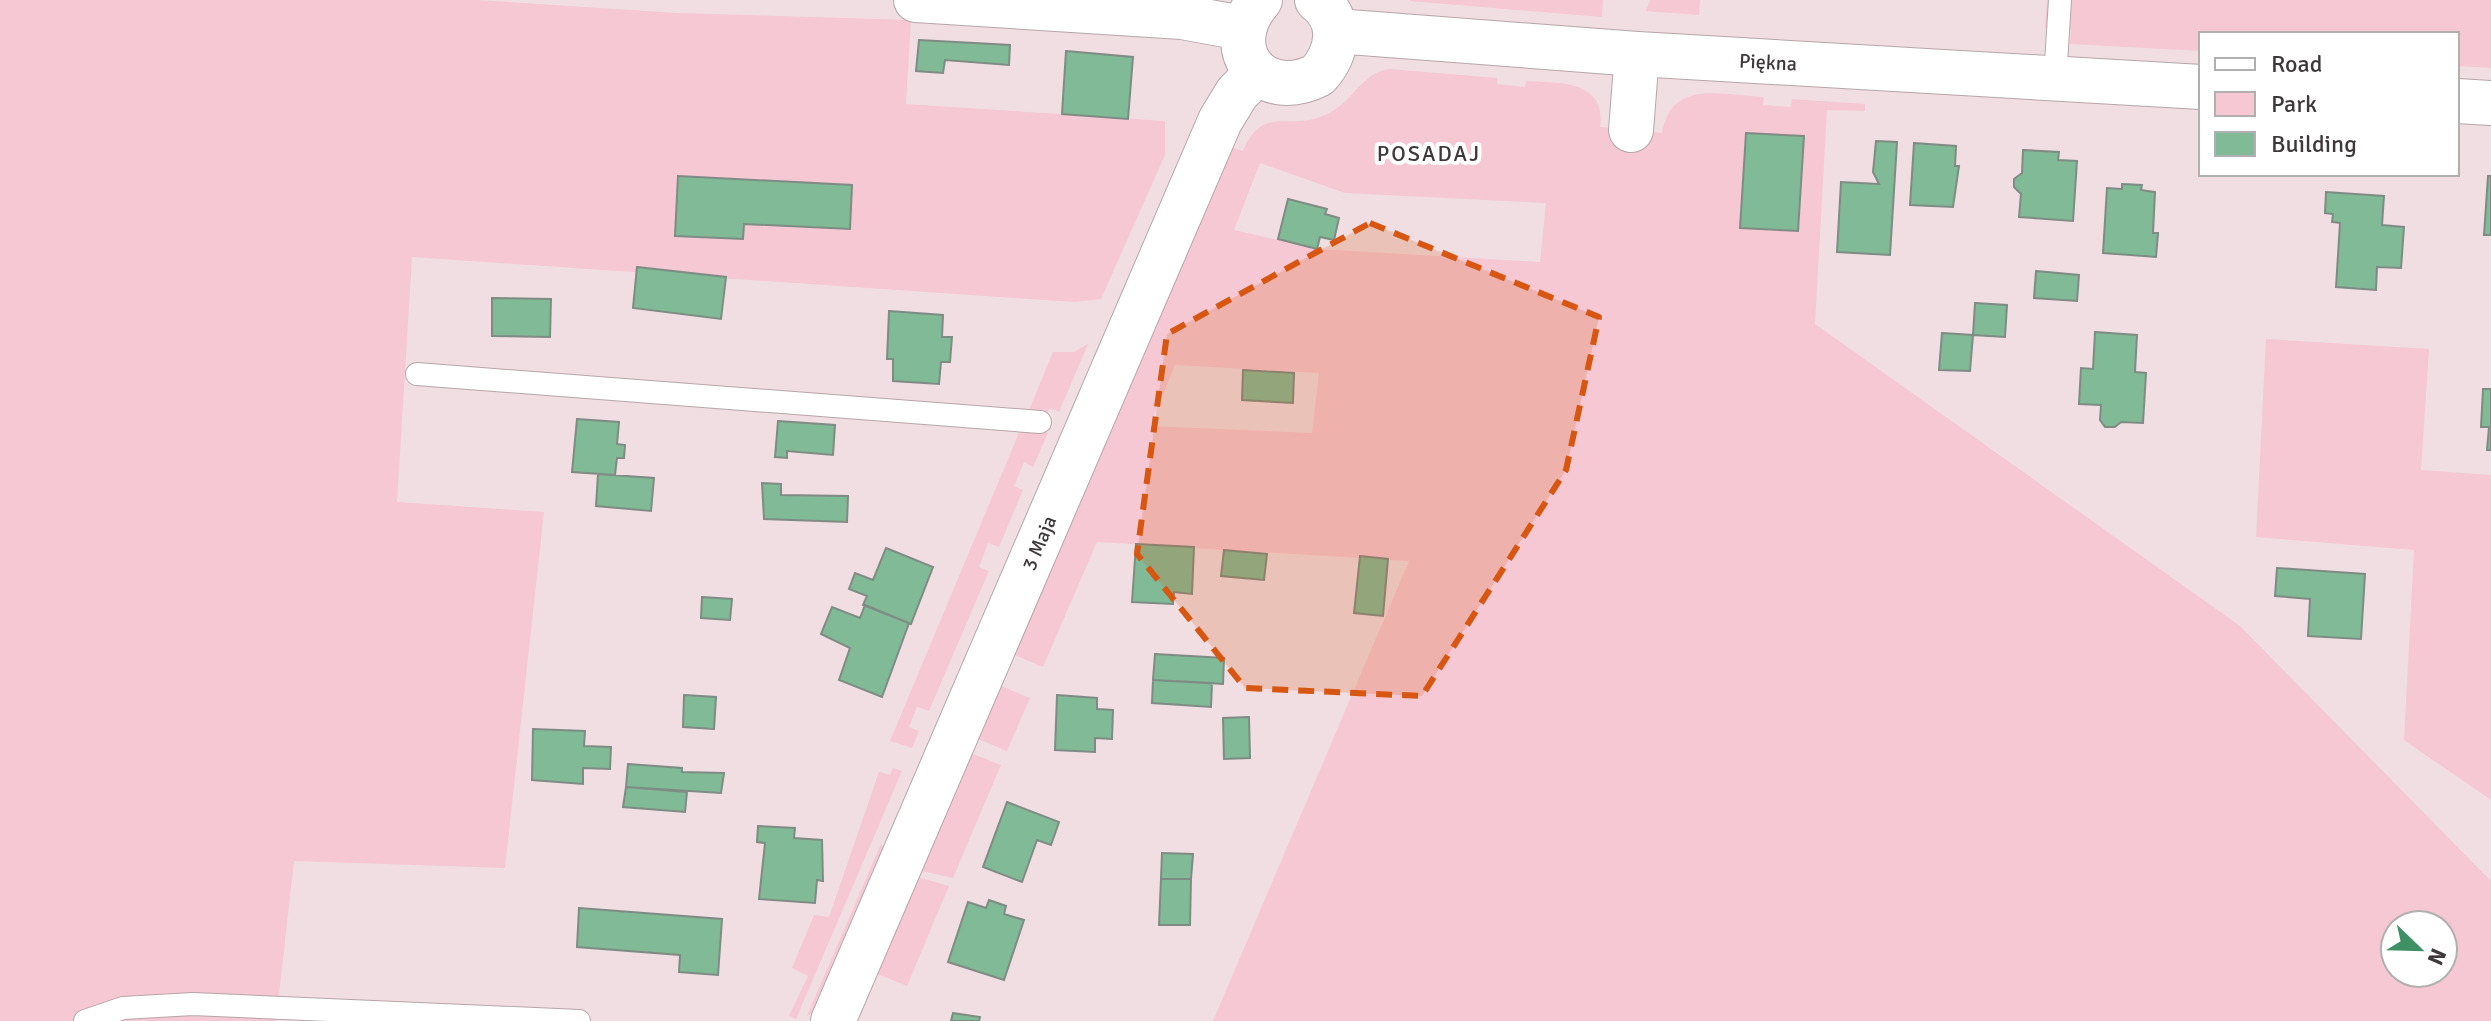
<svg xmlns="http://www.w3.org/2000/svg" width="2491" height="1021" viewBox="0 0 2491 1021" font-family="Signika,sans-serif">
  <rect width="100%" height="100%" fill="#f1dee3"/>
  <path fill="#f5c8d3" fill-rule="evenodd" d="M 0,0 L 478,0 L 677,13 L 911,20 L 906,104 L 1165,121 L 1165,155 L 1101,299 L 1075,302 L 412,257 L 397,502 L 544,512 L 505,868 L 294,861 L 276,1021 L 0,1021 Z
    M 1409,0 L 1603,0 L 1602,17 L 1410,1 Z
    M 1650,0 L 1700,0 L 1699,15 L 1646,11 Z
    M 2047,0 L 2491,0 L 2491,68 L 2457,66 L 2457,34 L 2201,34 L 2201,51 L 2070,44 L 2071,30 L 2045,28 Z
    M 1390,69 L 1497,78 L 1497,84 L 1525,87 L 1526,81 C 1559,83 1607,80 1600,127 L 1662,133 C 1671,79 1722,95 1764,97 L 1763,105 L 1791,107 L 1792,99 L 1865,104 L 1865,111 L 1827,110 L 1815,324 L 2240,626 L 2491,881 L 2491,1021 L 1213,1021 L 1409,561 L 1097,542 L 1043,667 L 1010,653 L 1229,147 L 1243,151 C 1264,101 1291,135 1331,112 C 1353,100 1363,72 1390,69 ZM 1260,163 L 1345,193 L 1546,203 L 1540,262 L 1317,249 L 1234,230 ZM 1175,365 L 1319,373 L 1312,433 L 1150,426 ZM 2395,925 L 2443,925 L 2443,973 L 2395,973 Z
    M 2266,339 L 2429,349 L 2421,470 L 2491,475 L 2491,800 L 2404,740 L 2414,550 L 2256,537 Z
    M 1088,344 L 1059,412 L 1050,408 L 1045,416 L 1027,415 L 1053,352 L 1074,352 Z
    M 1021,428 L 1048,433 L 1033,467 L 1024,462 L 1014,486 L 1023,490 L 999,547 L 988,543 L 979,567 L 989,571 L 929,711 L 917,707 L 909,727 L 919,731 L 912,748 L 890,741 Z
    M 996,684 L 1030,698 L 1007,751 L 973,737 Z
    M 968,752 L 1001,765 L 953,878 L 917,870 Z
    M 893,768 L 902,771 L 796,1019 L 789,1016 L 808,976 L 792,968 L 814,915 L 829,917 L 879,772 L 890,775 Z
    M 881,844 L 886,852 L 815,1012 L 807,1016 Z
    M 914,876 L 949,886 L 907,986 L 873,972 Z"/>
  <path fill="#81ba97" stroke="#7e8c83" stroke-width="2" d="M 919,40 L 1010,45 L 1009,65 L 945,60 L 943,73 L 916,71 Z
    M 1066,51 L 1133,57 L 1128,119 L 1062,114 Z
    M 1746,133 L 1804,136 L 1798,231 L 1740,228 Z
    M 1876,141 L 1897,142 L 1890,255 L 1837,252 L 1841,182 L 1879,184 L 1873,172 Z
    M 1914,143 L 1956,146 L 1955,166 L 1959,166 L 1953,207 L 1910,205 Z
    M 2023,150 L 2059,152 L 2058,160 L 2077,161 L 2073,221 L 2019,217 L 2021,194 L 2014,187 L 2014,179 L 2022,173 Z
    M 678,176 L 852,185 L 850,229 L 744,224 L 743,239 L 675,236 Z
    M 2488,176 L 2491,176 L 2491,235 L 2484,235 Z
    M 2122,184 L 2142,185 L 2141,190 L 2155,192 L 2153,233 L 2158,233 L 2156,257 L 2103,253 L 2107,188 L 2122,189 Z
    M 2326,192 L 2384,196 L 2382,225 L 2404,227 L 2401,268 L 2377,267 L 2376,290 L 2336,287 L 2340,223 L 2332,222 L 2333,214 L 2325,213 Z
    M 1288,199 L 1327,209 L 1325,214 L 1339,218 L 1334,240 L 1320,237 L 1317,249 L 1278,239 Z
    M 637,267 L 726,277 L 721,319 L 633,308 Z
    M 2036,271 L 2079,275 L 2077,301 L 2034,298 Z
    M 492,298 L 551,299 L 550,337 L 492,336 Z
    M 1975,303 L 2007,305 L 2005,337 L 1973,335 Z
    M 889,311 L 943,315 L 942,337 L 952,337 L 950,362 L 941,362 L 939,384 L 893,381 L 893,359 L 887,359 Z
    M 2095,332 L 2137,335 L 2135,372 L 2146,373 L 2143,423 L 2121,422 L 2115,427 L 2105,427 L 2100,420 L 2101,405 L 2079,404 L 2081,368 L 2093,369 Z
    M 1942,333 L 1973,335 L 1970,371 L 1939,370 Z
    M 1243,370 L 1294,373 L 1293,403 L 1242,400 Z
    M 2483,389 L 2491,389 L 2491,450 L 2487,450 L 2489,427 L 2481,427 Z
    M 577,419 L 619,422 L 617,444 L 625,445 L 624,458 L 617,458 L 615,475 L 572,472 Z
    M 778,421 L 835,425 L 833,455 L 787,451 L 787,458 L 775,457 Z
    M 598,474 L 654,478 L 651,511 L 596,506 Z
    M 762,483 L 781,484 L 781,495 L 848,496 L 847,522 L 764,519 Z
    M 1136,544 L 1194,547 L 1192,594 L 1174,592 L 1173,604 L 1132,602 Z
    M 886,548 L 933,567 L 911,624 L 863,605 L 867,596 L 849,589 L 855,573 L 873,580 Z
    M 1224,550 L 1267,554 L 1264,580 L 1221,576 Z
    M 1360,556 L 1388,559 L 1383,616 L 1354,613 Z
    M 2277,568 L 2365,574 L 2361,639 L 2308,636 L 2310,599 L 2275,596 Z
    M 702,597 L 732,599 L 730,620 L 701,618 Z
    M 865,605 L 909,623 L 882,697 L 839,680 L 850,648 L 821,634 L 832,607 L 860,618 Z
    M 1155,654 L 1224,658 L 1223,684 L 1153,680 Z
    M 1153,680 L 1212,683 L 1211,707 L 1152,703 Z
    M 684,695 L 716,697 L 714,729 L 683,727 Z
    M 1057,695 L 1097,698 L 1097,709 L 1113,710 L 1112,739 L 1095,738 L 1095,752 L 1055,750 Z
    M 1249,717 L 1250,758 L 1224,759 L 1223,718 Z
    M 533,729 L 585,731 L 584,746 L 611,747 L 610,769 L 583,768 L 583,784 L 532,780 Z
    M 628,764 L 682,768 L 682,772 L 724,773 L 721,793 L 626,787 Z
    M 626,787 L 687,792 L 685,812 L 623,807 Z
    M 1007,802 L 1059,822 L 1051,845 L 1037,840 L 1022,882 L 983,867 Z
    M 758,826 L 795,828 L 794,838 L 822,840 L 823,881 L 817,880 L 815,903 L 759,899 L 765,843 L 757,842 Z
    M 1162,853 L 1193,854 L 1191,879 L 1161,879 Z
    M 1161,879 L 1191,879 L 1190,925 L 1159,925 Z
    M 989,900 L 1006,906 L 1004,914 L 1024,920 L 1004,980 L 948,962 L 968,902 L 986,908 Z
    M 579,908 L 722,919 L 718,975 L 679,972 L 680,955 L 577,947 Z
    M 953,1013 L 980,1017 L 979,1021 L 951,1021 Z"/>
  <g fill="none" stroke-linecap="round" stroke-linejoin="round">
    <defs>
      <path id="service" d="M 2055,79 L 2060,0
        M 417,374 L 1040,422
        M 85,1021 L 123,1008 L 193,1004 L 579,1021"/>
      <path id="minor" d="M 1631,130 L 1637,54
        M 833,1021 L 1220,121 L 1237,93 L 1257,73"/>
      <path id="tertiary" d="M 916,0 L 1182,17 L 1242,28
        M 1260,0 C 1218,48 1261,104 1318,75 C 1338,53 1344,20 1317,0
        M 1336,31 L 1637,54 L 2201,87
        M 2457,101 L 2491,103"/>
    </defs>
    <use href="#service" stroke="#b6a5a9" stroke-width="24"/>
    <use href="#minor" stroke="#b6a5a9" stroke-width="46"/>
    <use href="#tertiary" stroke="#b6a5a9" stroke-width="46"/>
    <use href="#service" stroke="#fff" stroke-width="22"/>
    <use href="#minor" stroke="#fff" stroke-width="44"/>
    <use href="#tertiary" stroke="#fff" stroke-width="44"/>
  </g>
  <path fill="#d75611" fill-opacity="0.2" stroke="#d75611" stroke-width="6" stroke-dasharray="16 10" stroke-linejoin="round" d="M 1370,223 L 1599,317 L 1566,470 L 1422,696 L 1245,688 L 1137,554 L 1167,334 Z"/>
  <g text-anchor="middle" stroke-width="8" stroke-linejoin="round" paint-order="stroke">
    <g font-size="20" fill="#3f383a" stroke="#fff">
      <text transform="translate(1768 62) rotate(3)" y="7">Piękna</text>
      <text transform="translate(1039 543) rotate(-67)" y="7">3 Maja</text>
    </g>
    <g font-size="22" letter-spacing="2" fill="#3f383a" stroke="#fff">
      <text x="1429" y="161">POSADAJ</text>
    </g>
  </g>
  <rect x="2199" y="32" width="260" height="144" fill="#ffffff" stroke="#b2afb0" stroke-width="2"/>
  <rect x="2215" y="58" width="40" height="12" fill="#ffffff" stroke="#b2afb0" stroke-width="2"/>
  <text x="2271" y="72" font-size="24" fill="#3f383a">Road</text>
  <rect x="2215" y="92" width="40" height="24" fill="#f5c8d3" stroke="#b2afb0" stroke-width="2"/>
  <text x="2271" y="112" font-size="24" fill="#3f383a">Park</text>
  <rect x="2215" y="132" width="40" height="24" fill="#81ba97" stroke="#b2afb0" stroke-width="2"/>
  <text x="2271" y="152" font-size="24" fill="#3f383a">Building</text>
  <g transform="translate(2419 949) rotate(113)"><circle r="38" fill="#ffffff" stroke="#b2afb0" stroke-width="2"/>
  <path d="M0-6L14 30L0 20L-14 30Z" fill="#3d9164"/>
  <text y="-12" font-size="22" font-weight="bold" text-anchor="middle" fill="#3f383a">N</text>
  </g>
</svg>
